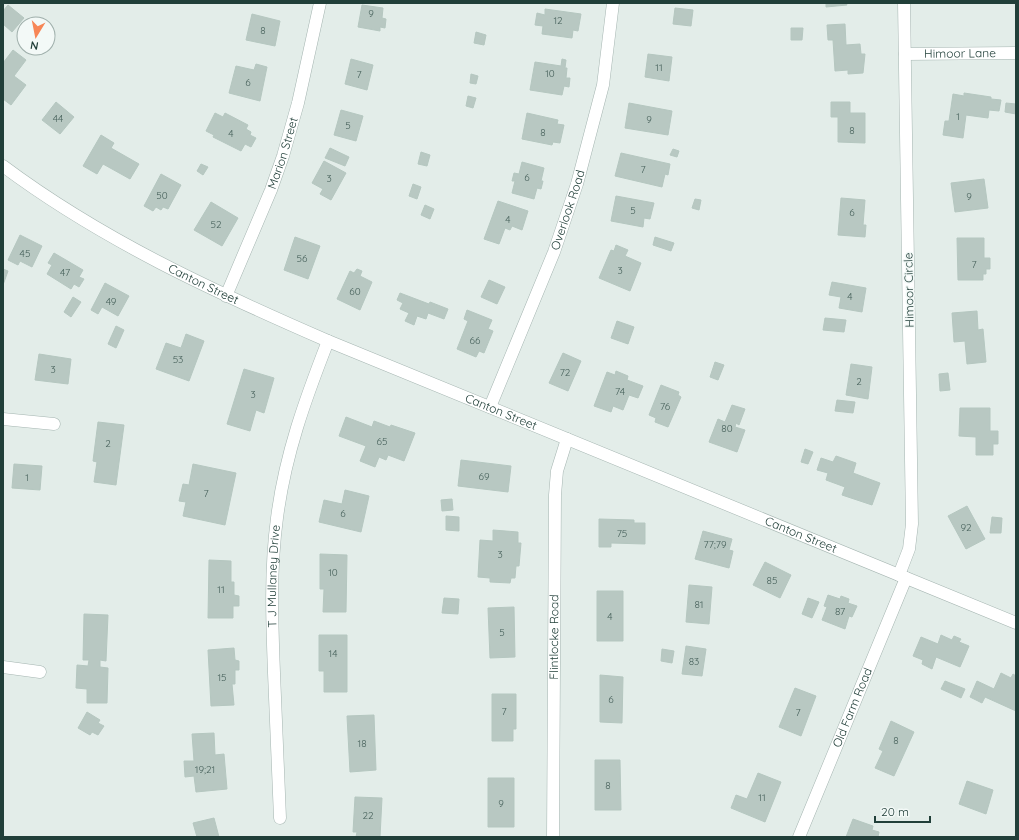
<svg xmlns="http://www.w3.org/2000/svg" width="1019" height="840" viewBox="0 0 1019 840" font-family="Quicksand,sans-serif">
  <rect width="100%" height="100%" fill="#e3ede9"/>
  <path fill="#b8c8c2" stroke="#b5c7c0" d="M 826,3 L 846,3 L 847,5 L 826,7 Z
    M 8,5 L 24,18 L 12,32 L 3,24 L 3,11 Z
    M 362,5 L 383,8 L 382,18 L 386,19 L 385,28 L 380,27 L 380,31 L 358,27 Z
    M 675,8 L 693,10 L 691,26 L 673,24 Z
    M 545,9 L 581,14 L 578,31 L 573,30 L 572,38 L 542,34 L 543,26 L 535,25 L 537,13 L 545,15 Z
    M 252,14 L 280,21 L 275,46 L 246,40 Z
    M 845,24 L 846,45 L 860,44 L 861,54 L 865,54 L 863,73 L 848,74 L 848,70 L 835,71 L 833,40 L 828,40 L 827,25 Z
    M 791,28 L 803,28 L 802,40 L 791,40 Z
    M 476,32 L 486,35 L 484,45 L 474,43 Z
    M 13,50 L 26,60 L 14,76 L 26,85 L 11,105 L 3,99 L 3,63 Z
    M 648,54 L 672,57 L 669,81 L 645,77 Z
    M 351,59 L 373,65 L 367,90 L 345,84 Z
    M 562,59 L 566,60 L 565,68 L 567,68 L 566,78 L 570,78 L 569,87 L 564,86 L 562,95 L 530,90 L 535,62 L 561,66 Z
    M 256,64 L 267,67 L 260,101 L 229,93 L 236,66 L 254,70 Z
    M 471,74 L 478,76 L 476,84 L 470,83 Z
    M 964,93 L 991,97 L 991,99 L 1001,100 L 999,111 L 989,110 L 988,118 L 966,115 L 963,138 L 943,135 L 945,121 L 949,121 L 953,94 L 964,96 Z
    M 468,96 L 476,98 L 473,108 L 466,106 Z
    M 56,102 L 74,117 L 60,134 L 42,120 Z
    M 831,102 L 850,102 L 850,113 L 865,113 L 865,143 L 838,142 L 838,117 L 831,117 Z
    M 629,103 L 672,111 L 668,135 L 625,128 Z
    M 1006,103 L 1016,104 L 1016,114 L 1005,112 Z
    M 341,110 L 363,116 L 356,141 L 334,135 Z
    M 215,113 L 223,117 L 225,113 L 248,125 L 246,129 L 251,132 L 250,135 L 256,138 L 251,147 L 245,144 L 241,151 L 213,137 L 214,135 L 206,131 Z
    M 527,113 L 558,120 L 557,124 L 564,125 L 560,143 L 553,142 L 552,145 L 522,139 Z
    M 101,135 L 114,143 L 111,148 L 139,164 L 130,179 L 103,164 L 97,174 L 83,166 Z
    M 330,148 L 349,157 L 345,166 L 325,158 Z
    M 673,149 L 679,151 L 677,157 L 670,155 Z
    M 421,152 L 430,155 L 427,166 L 418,164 Z
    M 621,153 L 670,164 L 668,175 L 665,174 L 662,187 L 615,176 Z
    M 324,161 L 346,173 L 331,200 L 320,194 L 323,189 L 312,183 Z
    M 522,162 L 544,168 L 541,181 L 543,181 L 541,189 L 537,188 L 534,199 L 512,193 L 515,181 L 512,181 L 514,173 L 519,174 Z
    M 201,164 L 208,167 L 203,175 L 197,171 Z
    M 161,174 L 181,185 L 168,209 L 163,207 L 161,210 L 156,207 L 153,211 L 144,206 Z
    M 984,179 L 988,208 L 955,212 L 951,183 Z
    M 413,184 L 421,187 L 417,199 L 409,196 Z
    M 616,196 L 654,203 L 650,219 L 644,218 L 643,227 L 611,221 Z
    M 841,198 L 865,200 L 863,225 L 866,225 L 865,237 L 838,235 Z
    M 695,199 L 701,200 L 699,210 L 692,208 Z
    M 498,201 L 528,211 L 522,230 L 512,226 L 510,230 L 505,228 L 499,244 L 484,239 Z
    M 211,202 L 238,218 L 222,246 L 194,230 Z
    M 425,205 L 434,209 L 430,219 L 421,215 Z
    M 20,235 L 42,246 L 32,267 L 20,261 L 18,265 L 8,260 Z
    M 295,237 L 320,246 L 308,279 L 284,270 Z
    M 655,237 L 674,243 L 671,251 L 653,245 Z
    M 957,238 L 984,238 L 984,258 L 990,258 L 990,269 L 986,269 L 986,274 L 983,274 L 983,280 L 958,280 Z
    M 616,245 L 628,250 L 625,256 L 641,263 L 630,291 L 599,278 L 611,250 L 614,251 Z
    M 54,253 L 83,270 L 79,277 L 84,279 L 79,287 L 74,284 L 71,289 L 47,274 L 52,265 L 48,263 Z
    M 3,269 L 8,271 L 3,285 Z
    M 357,269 L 362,271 L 360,276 L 372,282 L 360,310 L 337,299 L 350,271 L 354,273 Z
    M 489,280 L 505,287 L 497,304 L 481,297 Z
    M 832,282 L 866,288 L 862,312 L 839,308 L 841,297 L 829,295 Z
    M 105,283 L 129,296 L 118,316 L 102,307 L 98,314 L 91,310 Z
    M 400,293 L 429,304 L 430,302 L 448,309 L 444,319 L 428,313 L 426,319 L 417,316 L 414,325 L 405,321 L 409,313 L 400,309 L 403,303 L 397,300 Z
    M 73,297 L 81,302 L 71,317 L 64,312 Z
    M 467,310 L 492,320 L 488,329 L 493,331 L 484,353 L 479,351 L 476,357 L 457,349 L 468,321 L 464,319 Z
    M 977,311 L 978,330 L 983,329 L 986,362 L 967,364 L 965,341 L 954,342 L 952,313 Z
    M 825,318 L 846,320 L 844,332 L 823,330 Z
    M 617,321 L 634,327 L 628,344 L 611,338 Z
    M 116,326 L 124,330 L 116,348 L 108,344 Z
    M 186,334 L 204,341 L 189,381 L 156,369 L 166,343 L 181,348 Z
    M 563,353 L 581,361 L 568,391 L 549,383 Z
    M 39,354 L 71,359 L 68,384 L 35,380 Z
    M 715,362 L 724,365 L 718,380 L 710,377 Z
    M 851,364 L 872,367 L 868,399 L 846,395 Z
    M 244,369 L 274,378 L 264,413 L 256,410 L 250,431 L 227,424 Z
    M 616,371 L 628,376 L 627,380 L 643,386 L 638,398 L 629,395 L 623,410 L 613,406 L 611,412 L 594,406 L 607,372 L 615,375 Z
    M 948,373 L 950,390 L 940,391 L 939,374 Z
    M 661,385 L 679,392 L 678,395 L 681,397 L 668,427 L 655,422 L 656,418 L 649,415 Z
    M 837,400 L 855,402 L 853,413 L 835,411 Z
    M 732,405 L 745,409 L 739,425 L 736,423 L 735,427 L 745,430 L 737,452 L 709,442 L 718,419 L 725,422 Z
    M 960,408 L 990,408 L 990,431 L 998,431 L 998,444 L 993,444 L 993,455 L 976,455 L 976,437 L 959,436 Z
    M 346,417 L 372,427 L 374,421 L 390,427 L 391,425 L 415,433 L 404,461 L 388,455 L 386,460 L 379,457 L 375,467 L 360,461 L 366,446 L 339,436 Z
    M 98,422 L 124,425 L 116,485 L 94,482 L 97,462 L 93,461 Z
    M 805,449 L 813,452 L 808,464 L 801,462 Z
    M 836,456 L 856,463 L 853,473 L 880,483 L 872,505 L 842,495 L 845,487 L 826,480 L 828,473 L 817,470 L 821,458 L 833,462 Z
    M 461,460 L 511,466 L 508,492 L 458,486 Z
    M 14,464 L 42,466 L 40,490 L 12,488 Z
    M 193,464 L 236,473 L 225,525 L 183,516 L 186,502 L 179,501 L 183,484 L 189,485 Z
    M 345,490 L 369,496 L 361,532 L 319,522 L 324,500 L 342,504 Z
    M 452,499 L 453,510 L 442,511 L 441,500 Z
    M 967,506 L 985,539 L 966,549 L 948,516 Z
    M 446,516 L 459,517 L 459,531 L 446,530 Z
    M 992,517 L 1002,518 L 1001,533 L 990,533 Z
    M 599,519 L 634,520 L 634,523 L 645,523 L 645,544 L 611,543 L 611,547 L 599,547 Z
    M 493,530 L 518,532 L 518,543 L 521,543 L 519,566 L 516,566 L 515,578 L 511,578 L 510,583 L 490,582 L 490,578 L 478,577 L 480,540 L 493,541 Z
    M 703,531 L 732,539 L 729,550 L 733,551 L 729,568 L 695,559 Z
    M 320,554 L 347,555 L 346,612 L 323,612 L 324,589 L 320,589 Z
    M 209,560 L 231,561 L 231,582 L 234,582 L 234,595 L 239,596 L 239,606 L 233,606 L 233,618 L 208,618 Z
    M 765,562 L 791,575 L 780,598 L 753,585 Z
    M 689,585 L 712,587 L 709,624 L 686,622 Z
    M 597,591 L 623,591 L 623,641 L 597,641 Z
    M 828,595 L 840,599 L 841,596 L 849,599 L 848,603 L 857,606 L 852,617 L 849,616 L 845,629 L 822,620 L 827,607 L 824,606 Z
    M 444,598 L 459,599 L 458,614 L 442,613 Z
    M 808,598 L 819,602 L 812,618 L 802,614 Z
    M 514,607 L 515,657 L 490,658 L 488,608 Z
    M 84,614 L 108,615 L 106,661 L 100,660 L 100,667 L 108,668 L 107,703 L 87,703 L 87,689 L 76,688 L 77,665 L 88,666 L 89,660 L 83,660 Z
    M 319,635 L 347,635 L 347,692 L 324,692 L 324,671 L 319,671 Z
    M 941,635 L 952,640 L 954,636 L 961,639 L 959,642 L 969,646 L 960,667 L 936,657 L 932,669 L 922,664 L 923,660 L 913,656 L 921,637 L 938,644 Z
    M 686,646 L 706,649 L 702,676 L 682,674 Z
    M 234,648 L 235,660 L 239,661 L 239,670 L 235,670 L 235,684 L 232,684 L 234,705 L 211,706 L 208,650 Z
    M 662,649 L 674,651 L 672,663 L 661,661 Z
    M 1001,673 L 1011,678 L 1013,674 L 1016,676 L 1016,711 L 985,697 L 982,703 L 970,697 L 977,681 L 994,689 Z
    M 600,675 L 623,677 L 622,723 L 600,722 Z
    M 945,681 L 965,689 L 961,698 L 941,689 Z
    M 795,688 L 816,696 L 801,736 L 779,727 Z
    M 492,694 L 516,694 L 516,729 L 513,729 L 513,741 L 492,741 Z
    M 87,712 L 100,720 L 98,723 L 104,726 L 98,735 L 92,732 L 90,735 L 78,728 Z
    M 374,715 L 376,770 L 350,772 L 347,716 Z
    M 891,721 L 914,732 L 894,776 L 875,768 L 883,751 L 879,749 Z
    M 214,733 L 215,755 L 224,754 L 227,789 L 196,792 L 194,776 L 185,777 L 184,761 L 194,761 L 192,734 Z
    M 595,760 L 620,760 L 621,810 L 595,810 Z
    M 758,773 L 781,782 L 765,822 L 731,808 L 736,795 L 747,799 Z
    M 488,778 L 514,778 L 514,827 L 488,827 Z
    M 967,781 L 993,790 L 986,814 L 959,804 Z
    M 355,797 L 382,798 L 380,837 L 356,837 L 357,832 L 353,832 Z
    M 214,818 L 219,837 L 197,837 L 193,823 Z
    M 853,819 L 873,826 L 872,830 L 879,832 L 878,837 L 846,837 Z"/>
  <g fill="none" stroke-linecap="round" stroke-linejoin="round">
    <defs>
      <g id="minor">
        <path id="s1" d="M 905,54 L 1016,53"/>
        <path id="s2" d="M 3,166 C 102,240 215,292 328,341 L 1016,623"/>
        <path id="s3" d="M 226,296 L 271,190 L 283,156 L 298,103 L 320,3"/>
        <path id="s4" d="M 490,407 L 554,252 L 577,184 L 603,85 L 613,3"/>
        <path d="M 3,419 L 54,424"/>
        <path d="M 899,575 L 909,549 L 912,524 L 904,3"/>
        <path d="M 3,667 L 40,672"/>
        <path id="s5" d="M 280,818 C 278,770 276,721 274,673 C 272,621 270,570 277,518 C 285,455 305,400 328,341"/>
        <path id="s6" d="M 553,837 L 555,495 L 557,471 L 567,439"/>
        <path id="s7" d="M 799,837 L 906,578"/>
      </g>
    </defs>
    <use href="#minor" stroke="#a5b5b1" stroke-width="13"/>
    <use href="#minor" stroke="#fff" stroke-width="12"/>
  </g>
  <g text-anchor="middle" stroke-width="3" stroke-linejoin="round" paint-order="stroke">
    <g font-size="10" fill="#47615b">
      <text x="371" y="17">9</text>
      <text x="558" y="24">12</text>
      <text x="263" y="34">8</text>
      <text x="659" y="71">11</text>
      <text x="550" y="77">10</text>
      <text x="359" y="78">7</text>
      <text x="248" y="86">6</text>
      <text x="958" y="120">1</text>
      <text x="58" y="122">44</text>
      <text x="649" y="123">9</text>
      <text x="348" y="129">5</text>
      <text x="852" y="134">8</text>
      <text x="543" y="136">8</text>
      <text x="231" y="137">4</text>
      <text x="643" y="173">7</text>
      <text x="527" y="181">6</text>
      <text x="329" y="182">3</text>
      <text x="162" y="199">50</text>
      <text x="969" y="200">9</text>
      <text x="633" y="214">5</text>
      <text x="852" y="216">6</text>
      <text x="508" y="223">4</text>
      <text x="216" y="228">52</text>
      <text x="25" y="257">45</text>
      <text x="302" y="262">56</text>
      <text x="974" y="268">7</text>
      <text x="620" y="274">3</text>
      <text x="65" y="276">47</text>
      <text x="355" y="295">60</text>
      <text x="850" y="300">4</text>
      <text x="111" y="305">49</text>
      <text x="475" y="344">66</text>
      <text x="178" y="363">53</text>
      <text x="53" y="373">3</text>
      <text x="565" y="376">72</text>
      <text x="859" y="385">2</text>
      <text x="620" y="395">74</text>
      <text x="253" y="398">3</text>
      <text x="665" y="410">76</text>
      <text x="727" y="432">80</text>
      <text x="382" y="445">65</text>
      <text x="108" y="447">2</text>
      <text x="484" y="480">69</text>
      <text x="27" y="481">1</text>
      <text x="206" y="497">7</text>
      <text x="343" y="517">6</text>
      <text x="966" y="531">92</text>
      <text x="622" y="537">75</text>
      <text x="715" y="548">77;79</text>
      <text x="500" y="558">3</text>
      <text x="333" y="576">10</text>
      <text x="772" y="584">85</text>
      <text x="221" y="593">11</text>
      <text x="699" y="608">81</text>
      <text x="840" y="615">87</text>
      <text x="610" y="620">4</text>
      <text x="502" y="636">5</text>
      <text x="333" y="657">14</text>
      <text x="694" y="665">83</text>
      <text x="222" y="681">15</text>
      <text x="611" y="703">6</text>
      <text x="504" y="715">7</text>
      <text x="798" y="716">7</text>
      <text x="896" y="744">8</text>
      <text x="362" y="747">18</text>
      <text x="205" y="773">19;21</text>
      <text x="608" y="789">8</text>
      <text x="762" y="801">11</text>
      <text x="501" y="807">9</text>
      <text x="368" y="819">22</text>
    </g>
    <g font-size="12" fill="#213f39" stroke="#f3f9f7">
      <text dy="4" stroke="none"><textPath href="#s1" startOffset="55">Himoor Lane</textPath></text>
      <text dy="4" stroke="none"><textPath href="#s3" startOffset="154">Marion Street</textPath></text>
      <text dy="4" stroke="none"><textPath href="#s4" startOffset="212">Overlook Road</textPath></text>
      <text dy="4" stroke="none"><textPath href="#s2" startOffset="233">Canton Street</textPath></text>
      <text transform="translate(909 290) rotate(-91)" y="4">Himoor Circle</text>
      <text dy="4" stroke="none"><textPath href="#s2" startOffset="557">Canton Street</textPath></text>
      <text dy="4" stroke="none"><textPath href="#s2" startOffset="881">Canton Street</textPath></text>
      <text dy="4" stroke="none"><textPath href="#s5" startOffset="242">T J Mullaney Drive</textPath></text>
      <text dy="4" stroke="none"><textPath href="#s6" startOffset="200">Flintlocke Road</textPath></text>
      <text dy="4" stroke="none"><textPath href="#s7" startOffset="140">Old Farm Road</textPath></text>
    </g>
  </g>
  <rect width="1019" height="840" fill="none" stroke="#213f39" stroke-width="8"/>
  <g transform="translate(36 36) rotate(190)"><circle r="19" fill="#f3f9f7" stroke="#9fafab"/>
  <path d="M0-3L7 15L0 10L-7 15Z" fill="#f78656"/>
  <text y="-6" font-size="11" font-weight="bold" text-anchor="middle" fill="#213f39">N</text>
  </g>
  <path d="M875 816v6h55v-6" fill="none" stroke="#213f39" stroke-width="2"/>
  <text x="881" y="816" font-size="12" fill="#213f39" stroke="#f3f9f7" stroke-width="3" paint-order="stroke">20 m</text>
</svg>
